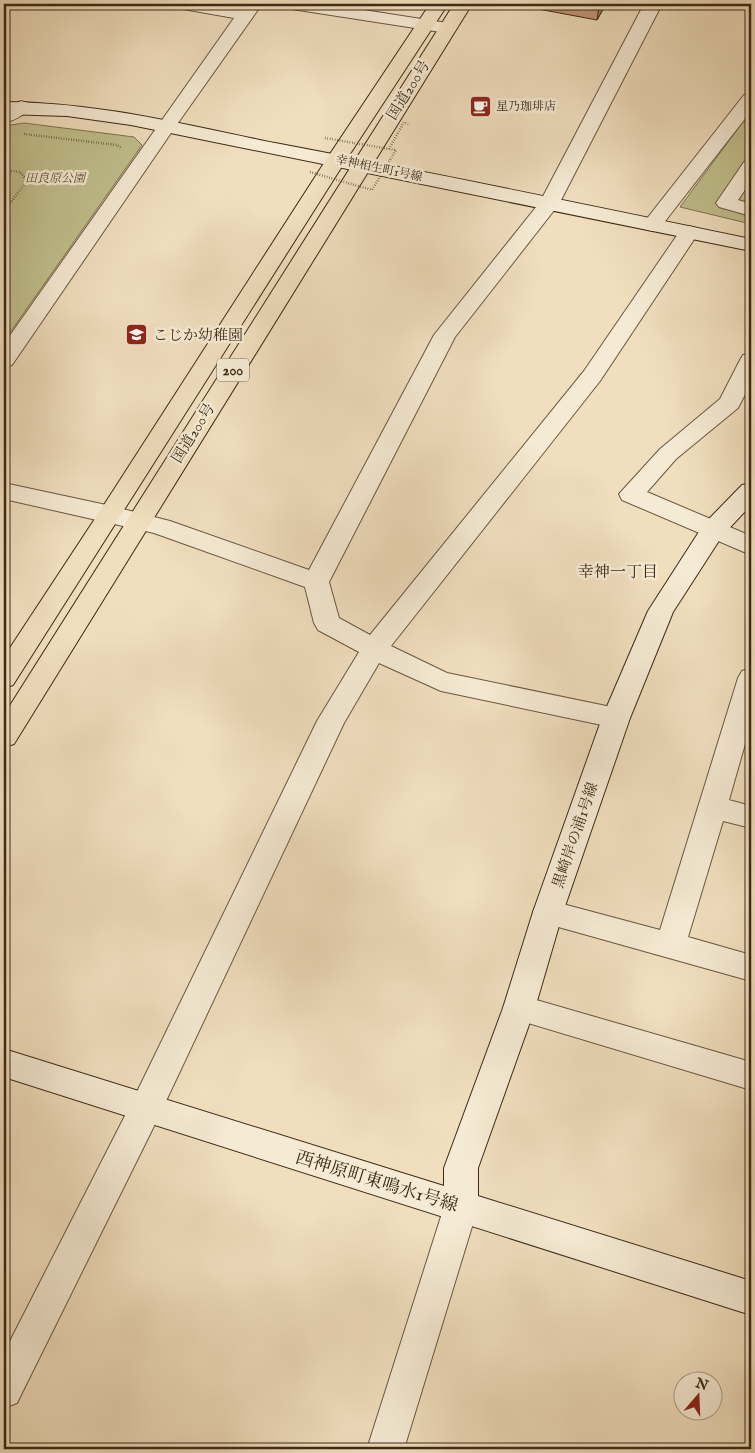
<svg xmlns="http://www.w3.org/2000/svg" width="755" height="1453" viewBox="0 0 755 1453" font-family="'IM FELL English','Noto Serif JP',serif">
  <rect width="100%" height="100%" fill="#f0debd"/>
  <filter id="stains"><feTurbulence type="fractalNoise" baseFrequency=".004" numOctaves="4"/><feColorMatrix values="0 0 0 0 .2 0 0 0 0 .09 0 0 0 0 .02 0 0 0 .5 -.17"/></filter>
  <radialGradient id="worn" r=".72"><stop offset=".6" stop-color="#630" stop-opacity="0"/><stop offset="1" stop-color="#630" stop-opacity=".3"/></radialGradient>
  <path fill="#c0bf8d" stroke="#7e7452" d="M 751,111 L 751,224 L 680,207 Z
    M 24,123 L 134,137 L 142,145 L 4,341 L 4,126 Z"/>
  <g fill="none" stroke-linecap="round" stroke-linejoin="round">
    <defs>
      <path id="street" d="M 174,4 L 215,4 L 241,8 L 244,4 L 262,4 L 173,130 L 12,365 L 4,367 L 4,344 L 234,18 L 183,9 L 177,8 Z
        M 283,4 L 325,4 L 447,23 L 453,24 L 456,28 L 453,32 L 447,33 L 292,9 L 286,8 Z
        M 644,4 L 662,4 L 559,204 L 455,337 L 329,582 L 339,618 L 370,635 L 584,371 L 682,228 L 689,226 L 696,228 L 699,232 L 600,381 L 391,646 L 447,673 L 616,708 L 626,711 L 630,718 L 626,725 L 616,728 L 441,691 L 379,663 L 344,723 L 158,1118 L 17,1403 L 4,1408 L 4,1353 L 134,1098 L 317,721 L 359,652 L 318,630 L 314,623 L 305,587 L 154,533 L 4,499 L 4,483 L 111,506 L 170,521 L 309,570 L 434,335 L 540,202 Z
        M 751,93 L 751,111 L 659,229 L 652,231 L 645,229 L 642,225 L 645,221 L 744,95 Z
        M 21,101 L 28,103 L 31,107 C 25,115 13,121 4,123 L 4,109 Z
        M 751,160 L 751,181 L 738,200 L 751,204 L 751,216 L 719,207 L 716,203 L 744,162 Z
        M 751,353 L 751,383 L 738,408 L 676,459 L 647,492 L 751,536 L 751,555 L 622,500 L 619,494 L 660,449 L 720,399 L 740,360 L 743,355 Z
        M 751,668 L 751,723 L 729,800 L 751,806 L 751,828 L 723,821 L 688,937 L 751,955 L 751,981 L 537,921 L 533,912 L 537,903 L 548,900 L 660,930 L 738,678 L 742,671 Z
        M 519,995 L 751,1062 L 751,1090 L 508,1017 L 503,1008 L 508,999 Z
        M 461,1191 L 473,1196 L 478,1207 L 404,1449 L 367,1449 L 444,1207 L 449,1196 Z"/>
      <path id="secondary" d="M 4,102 C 97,102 185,125 275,143 C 434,173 593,206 751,239 L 751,251 L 131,125 L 67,116 L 4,114 Z
        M 751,483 L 751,505 L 722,536 L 673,612 L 630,718 L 563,912 L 535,1008 L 478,1168 L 478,1196 L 751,1281 L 751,1315 L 4,1077 L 4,1049 L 444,1186 L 444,1168 L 503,1008 L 533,912 L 602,718 L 648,611 L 704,524 L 742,485 Z"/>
      <path id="highway" d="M 430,4 L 448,4 L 346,160 L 13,685 L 4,688 L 4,657 L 102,508 L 326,160 Z
        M 454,4 L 472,4 L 14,744 L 4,747 L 4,715 Z"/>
    </defs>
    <use href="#street" stroke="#695740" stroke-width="2"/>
    <use href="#secondary" stroke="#3c2a16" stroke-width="2"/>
    <use href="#highway" stroke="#3c2a16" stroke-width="2"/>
    <path stroke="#3c2a16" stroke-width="2.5" stroke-dasharray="0.5 2" stroke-linecap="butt" d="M 24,134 L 117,145 L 121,148
      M 4,170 L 20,172 L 27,181 L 4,211"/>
    <use href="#street" fill="#f5ead4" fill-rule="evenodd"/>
    <use href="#secondary" fill="#f5ead4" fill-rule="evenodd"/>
    <use href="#highway" fill="#f0debd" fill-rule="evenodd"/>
    <path stroke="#3c2a16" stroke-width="2.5" stroke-dasharray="0.5 2" stroke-linecap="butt" d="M 325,138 L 389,149 L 404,122 L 408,124
      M 310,172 L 372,190 L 396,150 L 389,149"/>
  </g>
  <path fill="#c5967a" stroke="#3c2a16" d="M 522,4 L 606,4 L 597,20 L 522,6 Z"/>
  <path fill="#a07a63" stroke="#3c2a16" d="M 600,4 L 606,4 L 597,20 L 599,6 Z"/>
  <path fill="#e5ae8e" stroke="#3c2a16" d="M 588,4 L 600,4 L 599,6 Z"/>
  <defs>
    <symbol id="cafe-square" viewBox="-11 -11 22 22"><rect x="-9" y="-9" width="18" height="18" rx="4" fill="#8f2418" stroke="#f5ead4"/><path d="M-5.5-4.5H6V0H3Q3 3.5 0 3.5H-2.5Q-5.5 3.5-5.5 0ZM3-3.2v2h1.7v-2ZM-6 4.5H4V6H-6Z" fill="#fff"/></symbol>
    <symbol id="school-square" viewBox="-11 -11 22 22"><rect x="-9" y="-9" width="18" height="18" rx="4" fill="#8f2418" stroke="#f5ead4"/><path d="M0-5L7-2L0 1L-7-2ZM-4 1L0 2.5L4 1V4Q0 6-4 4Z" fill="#fff"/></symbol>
  </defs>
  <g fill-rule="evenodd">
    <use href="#cafe-square" x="468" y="94" width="25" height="25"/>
    <use href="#school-square" x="124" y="322" width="25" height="25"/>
  </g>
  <g text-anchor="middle" stroke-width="5" stroke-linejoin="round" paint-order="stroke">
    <g font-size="12" fill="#3c2a16" stroke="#f5ead4" text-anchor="start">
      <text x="496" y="110">星乃珈琲店</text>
    </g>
    <g font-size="12" fill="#3c2a16" stroke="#f5ead4">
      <text transform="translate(379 168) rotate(12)" y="4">幸神相生町1号線</text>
    </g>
    <g font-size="12" font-style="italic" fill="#5d4f34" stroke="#f5ead4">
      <text x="55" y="182">田良原公園</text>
    </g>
    <rect fill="#f5ead4" stroke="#74644f" stroke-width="1" x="217" y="358.5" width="32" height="23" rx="4"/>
    <g font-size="14" font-weight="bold" fill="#3c2a16">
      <text x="233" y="375">200</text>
    </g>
    <g font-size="15" fill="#3c2a16" stroke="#f5ead4">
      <text transform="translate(408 90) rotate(-58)" y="5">国道200号</text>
      <text transform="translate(193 433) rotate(-58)" y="5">国道200号</text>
      <text transform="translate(575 835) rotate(-71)" y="5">黒崎岸の浦1号線</text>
    </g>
    <g font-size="15" fill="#3c2a16" stroke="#f5ead4" text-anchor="start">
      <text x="153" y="340">こじか幼稚園</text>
    </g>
    <g font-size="16" fill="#3c2a16" stroke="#f5ead4">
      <text x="618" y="577">幸神一丁目</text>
    </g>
    <g font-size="18" fill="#3c2a16" stroke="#f5ead4">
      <text transform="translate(377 1181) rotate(17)" y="6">西神原町東鳴水1号線</text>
    </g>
  </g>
  <rect width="755" height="1453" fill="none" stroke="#f0debd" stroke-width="20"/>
  <rect x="5" y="5" width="745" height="1443" fill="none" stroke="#3c2a16" stroke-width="2.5"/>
  <rect x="10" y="10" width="735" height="1433" fill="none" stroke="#3c2a16"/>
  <g transform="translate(698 1396) rotate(19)"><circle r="24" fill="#f5ead4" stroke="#ab9d88"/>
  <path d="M0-4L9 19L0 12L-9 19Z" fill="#8f2418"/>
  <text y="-8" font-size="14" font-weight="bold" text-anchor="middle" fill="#3c2a16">N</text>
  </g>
  <rect width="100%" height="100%" filter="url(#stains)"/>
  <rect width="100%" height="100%" fill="url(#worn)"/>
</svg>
